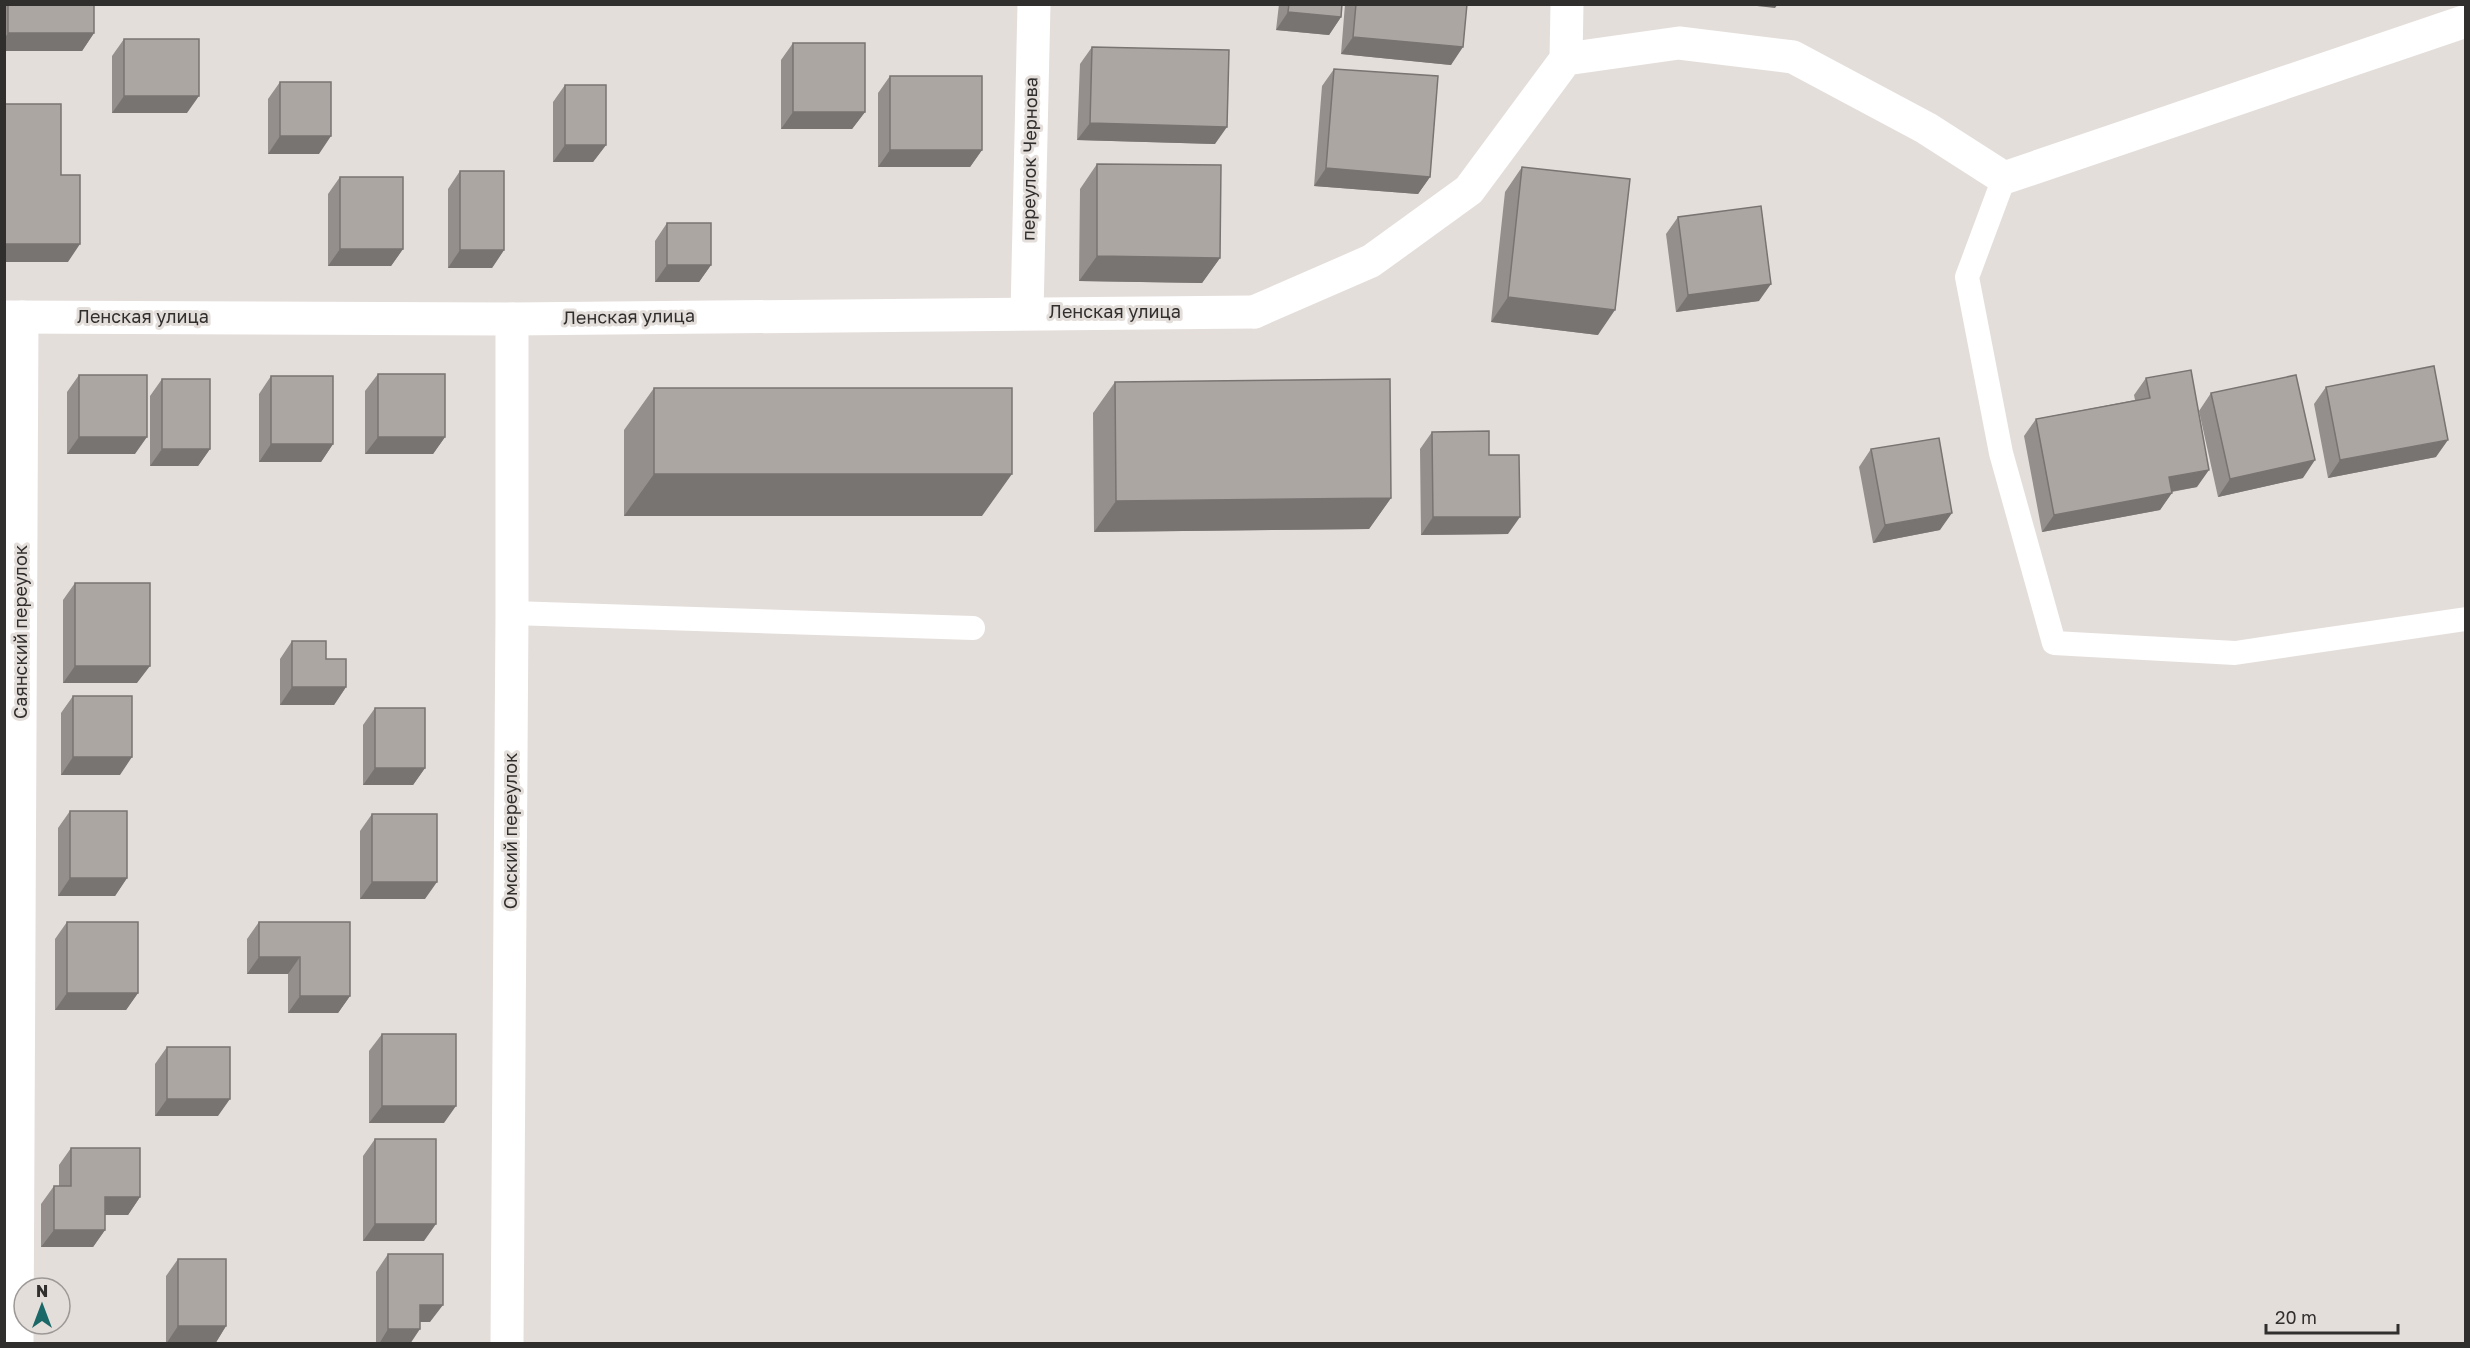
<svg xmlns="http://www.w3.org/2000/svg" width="2470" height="1348" viewBox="0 0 2470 1348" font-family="'Golos Text',sans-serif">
  <rect width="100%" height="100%" fill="#e4dedb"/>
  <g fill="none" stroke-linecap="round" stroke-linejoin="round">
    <path stroke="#fff" stroke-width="24" d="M 2004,178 L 1967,277 L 2001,453 L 2054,643 L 2235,653 L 2466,619
      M 512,613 L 973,628"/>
    <path stroke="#fff" stroke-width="33" d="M 1566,59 L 1679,43 L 1793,57 L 1926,128 L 2004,178 L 2466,21
      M 1254,312 L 1371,261 L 1469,190 L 1566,59 L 1567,4
      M 1027,313 L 1034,4
      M 17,1344 L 22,317
      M 507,1344 L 512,613 L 512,319"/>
    <path stroke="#fff" stroke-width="33" d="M 4,317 L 512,319 L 1254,312"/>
  </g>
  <path fill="#948f8c" d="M 4,4 L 94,4 L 94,33 L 82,51 L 4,51 Z
    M 1279,4 L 1342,4 L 1341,17 L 1329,35 L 1276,30 Z
    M 1345,4 L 1467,4 L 1451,65 L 1341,54 Z
    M 124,39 L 187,113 L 112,113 L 112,56 Z
    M 793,43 L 865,112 L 852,129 L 781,129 L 781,60 Z
    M 1092,47 L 1215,144 L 1077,140 L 1080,64 Z
    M 1334,69 L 1430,177 L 1418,194 L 1314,186 L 1322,86 Z
    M 890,76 L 982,150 L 970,167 L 878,167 L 878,93 Z
    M 280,82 L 319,154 L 268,154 L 268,99 Z
    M 565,85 L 606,145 L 593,162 L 553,162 L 553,102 Z
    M 1097,164 L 1220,258 L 1202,283 L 1079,281 L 1080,189 Z
    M 1522,167 L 1598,335 L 1491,322 L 1505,192 Z
    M 460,171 L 504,250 L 492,268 L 448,268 L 448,189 Z
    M 340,177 L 403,249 L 391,266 L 328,266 L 328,194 Z
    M 1678,217 L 1759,301 L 1676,312 L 1666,234 Z
    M 667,223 L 711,265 L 699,282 L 655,282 L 655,241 Z
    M 378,374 L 445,437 L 433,454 L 365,454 L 365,391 Z
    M 79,375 L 135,454 L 67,454 L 67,392 Z
    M 271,376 L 333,444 L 321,462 L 259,462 L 259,394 Z
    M 2146,378 L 2197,487 L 2172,492 L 2160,510 L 2042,532 L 2024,436 L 2036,419 L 2135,400 L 2134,395 Z
    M 162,379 L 210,449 L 198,466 L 150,466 L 150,396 Z
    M 1115,382 L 1391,498 L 1369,529 L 1094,532 L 1093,413 Z
    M 2326,387 L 2436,457 L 2328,478 L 2314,404 Z
    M 654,388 L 982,516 L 624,516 L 624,430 Z
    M 2211,393 L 2303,478 L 2218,497 L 2199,411 Z
    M 1432,432 L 1489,455 L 1508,534 L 1421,535 L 1420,449 Z
    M 1871,449 L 1940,530 L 1873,543 L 1859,467 Z
    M 75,583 L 137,683 L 63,683 L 63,600 Z
    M 292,641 L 326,659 L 346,687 L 334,705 L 280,705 L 280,659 Z
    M 73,696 L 120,775 L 61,775 L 61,713 Z
    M 375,708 L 425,768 L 413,785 L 363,785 L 363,725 Z
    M 70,811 L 127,878 L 115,896 L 58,896 L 58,828 Z
    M 372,814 L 425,899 L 360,899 L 360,831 Z
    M 67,922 L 138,993 L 126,1010 L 55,1010 L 55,939 Z
    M 259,922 L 350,996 L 338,1013 L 288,1013 L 288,974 L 247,974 L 247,939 Z
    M 382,1034 L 444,1123 L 369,1123 L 369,1051 Z
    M 167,1047 L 218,1116 L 155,1116 L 155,1064 Z
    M 375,1139 L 424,1241 L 363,1241 L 363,1156 Z
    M 71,1148 L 140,1197 L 128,1215 L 105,1215 L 105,1230 L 93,1247 L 41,1247 L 41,1204 L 54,1186 L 59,1186 L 59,1165 Z
    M 388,1254 L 430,1322 L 420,1322 L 410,1344 L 376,1344 L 376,1272 Z
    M 178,1259 L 226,1326 L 215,1344 L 166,1344 L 166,1276 Z"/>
  <path fill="#787472" d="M 1739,4 L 1778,4 L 1775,8 Z
    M 1288,12 L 1341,17 L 1329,35 L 1276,30 Z
    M 8,33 L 94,33 L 82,51 L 4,51 L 4,39 Z
    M 1353,37 L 1463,47 L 1451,65 L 1341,54 Z
    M 124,96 L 199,96 L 187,113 L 112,113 Z
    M 793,112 L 865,112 L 852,129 L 781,129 Z
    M 1090,123 L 1227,127 L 1215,144 L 1077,140 Z
    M 280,136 L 331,136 L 319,154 L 268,154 Z
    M 565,145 L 606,145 L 593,162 L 553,162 Z
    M 890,150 L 982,150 L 970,167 L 878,167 Z
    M 1326,168 L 1430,177 L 1418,194 L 1314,186 Z
    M 4,244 L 80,244 L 68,262 L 4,262 Z
    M 340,249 L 403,249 L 391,266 L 328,266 Z
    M 460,250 L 504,250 L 492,268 L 448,268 Z
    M 1097,256 L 1220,258 L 1202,283 L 1079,281 Z
    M 667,265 L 711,265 L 699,282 L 655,282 Z
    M 1771,284 L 1759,301 L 1676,312 L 1688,295 Z
    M 1508,297 L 1615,310 L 1598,335 L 1491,322 Z
    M 79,437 L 147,437 L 135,454 L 67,454 Z
    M 378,437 L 445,437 L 433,454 L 365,454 Z
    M 2448,440 L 2436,457 L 2328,478 L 2340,460 Z
    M 271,444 L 333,444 L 321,462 L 259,462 Z
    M 162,449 L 210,449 L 198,466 L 150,466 Z
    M 2315,460 L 2303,478 L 2218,497 L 2230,479 Z
    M 2209,470 L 2197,487 L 2157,494 L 2169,477 Z
    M 654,474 L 1012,474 L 982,516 L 624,516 Z
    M 2172,493 L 2160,510 L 2042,532 L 2054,515 Z
    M 1391,498 L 1369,529 L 1094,532 L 1116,501 Z
    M 1952,513 L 1940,530 L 1873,543 L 1885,525 Z
    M 1433,517 L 1520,517 L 1508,534 L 1421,535 Z
    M 75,666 L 150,666 L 137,683 L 63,683 Z
    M 292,687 L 346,687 L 334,705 L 280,705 Z
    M 73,757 L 132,757 L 120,775 L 61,775 Z
    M 375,768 L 425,768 L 413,785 L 363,785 Z
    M 70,878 L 127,878 L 115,896 L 58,896 Z
    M 372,882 L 437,882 L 425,899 L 360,899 Z
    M 259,957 L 300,957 L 288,974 L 247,974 Z
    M 67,993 L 138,993 L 126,1010 L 55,1010 Z
    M 300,996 L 350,996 L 338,1013 L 288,1013 Z
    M 167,1099 L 230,1099 L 218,1116 L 155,1116 Z
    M 382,1106 L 456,1106 L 444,1123 L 369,1123 Z
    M 105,1197 L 140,1197 L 128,1215 L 93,1215 Z
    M 375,1224 L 436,1224 L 424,1241 L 363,1241 Z
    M 54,1230 L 105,1230 L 93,1247 L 41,1247 Z
    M 420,1305 L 443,1305 L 430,1322 L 408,1322 Z
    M 178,1326 L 226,1326 L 215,1344 L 166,1344 Z
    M 388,1329 L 420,1329 L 410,1344 L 379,1344 Z"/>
  <path fill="#aca6a3" stroke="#787472" stroke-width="1.5" d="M 8,4 L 94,4 L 94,33 L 8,33 Z
    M 1289,4 L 1342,4 L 1341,17 L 1288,12 Z
    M 1356,4 L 1467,4 L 1463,47 L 1353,37 Z
    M 124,39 L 199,39 L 199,96 L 124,96 Z
    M 793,43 L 865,43 L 865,112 L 793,112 Z
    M 1092,47 L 1229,50 L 1227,127 L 1090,123 Z
    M 1334,69 L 1438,76 L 1430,177 L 1326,168 Z
    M 890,76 L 982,76 L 982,150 L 890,150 Z
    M 280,82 L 331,82 L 331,136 L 280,136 Z
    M 565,85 L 606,85 L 606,145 L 565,145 Z
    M 4,104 L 61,104 L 61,175 L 80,175 L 80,244 L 4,244 Z
    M 1097,164 L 1221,165 L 1220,258 L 1097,256 Z
    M 1522,167 L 1630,179 L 1615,310 L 1508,297 Z
    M 460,171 L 504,171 L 504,250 L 460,250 Z
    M 340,177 L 403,177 L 403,249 L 340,249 Z
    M 1761,206 L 1771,284 L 1688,295 L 1678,217 Z
    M 667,223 L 711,223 L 711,265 L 667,265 Z
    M 2434,366 L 2448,440 L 2340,460 L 2326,387 Z
    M 2191,370 L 2209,470 L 2169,477 L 2172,493 L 2054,515 L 2036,419 L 2150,398 L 2146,378 Z
    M 378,374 L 445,374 L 445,437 L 378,437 Z
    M 79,375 L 147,375 L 147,437 L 79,437 Z
    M 2296,375 L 2315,460 L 2230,479 L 2211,393 Z
    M 271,376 L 333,376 L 333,444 L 271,444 Z
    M 162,379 L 210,379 L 210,449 L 162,449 Z
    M 1390,379 L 1391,498 L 1116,501 L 1115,382 Z
    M 654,388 L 1012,388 L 1012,474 L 654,474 Z
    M 1489,431 L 1489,455 L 1519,455 L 1520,517 L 1433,517 L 1432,432 Z
    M 1939,438 L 1952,513 L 1885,525 L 1871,449 Z
    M 75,583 L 150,583 L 150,666 L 75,666 Z
    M 292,641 L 326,641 L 326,659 L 346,659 L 346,687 L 292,687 Z
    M 73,696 L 132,696 L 132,757 L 73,757 Z
    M 375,708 L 425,708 L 425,768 L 375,768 Z
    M 70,811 L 127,811 L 127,878 L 70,878 Z
    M 372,814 L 437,814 L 437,882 L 372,882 Z
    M 67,922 L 138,922 L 138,993 L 67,993 Z
    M 259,922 L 350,922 L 350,996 L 300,996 L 300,957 L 259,957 Z
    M 382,1034 L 456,1034 L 456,1106 L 382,1106 Z
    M 167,1047 L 230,1047 L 230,1099 L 167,1099 Z
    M 375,1139 L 436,1139 L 436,1224 L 375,1224 Z
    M 71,1148 L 140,1148 L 140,1197 L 105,1197 L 105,1230 L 54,1230 L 54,1186 L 71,1186 Z
    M 388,1254 L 443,1254 L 443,1305 L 420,1305 L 420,1329 L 388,1329 Z
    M 178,1259 L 226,1259 L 226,1326 L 178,1326 Z"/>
  <g text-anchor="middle" stroke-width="6" stroke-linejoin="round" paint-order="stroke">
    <g font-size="18" fill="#312f2e" stroke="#e4dedb">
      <text transform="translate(1030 159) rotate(-89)" y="6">переулок Чернова</text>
      <text x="1115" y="318">Ленская улица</text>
      <text x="143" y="323">Ленская улица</text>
      <text transform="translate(629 317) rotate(-1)" y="6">Ленская улица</text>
      <text transform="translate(21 632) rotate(-90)" y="6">Саянский переулок</text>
      <text transform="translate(511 831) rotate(-90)" y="6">Омский переулок</text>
    </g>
  </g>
  <rect width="2470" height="1348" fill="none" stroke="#312f2e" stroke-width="12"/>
  <g transform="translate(42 1306)"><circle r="28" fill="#e4dedb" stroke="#9c9896" stroke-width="1.5"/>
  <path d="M0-4.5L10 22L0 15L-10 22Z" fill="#1a6868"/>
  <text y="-9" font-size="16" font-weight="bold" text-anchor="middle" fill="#312f2e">N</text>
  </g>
  <path d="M2266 1324v9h132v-9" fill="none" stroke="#312f2e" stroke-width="3"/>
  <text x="2275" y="1324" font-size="18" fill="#312f2e" stroke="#e4dedb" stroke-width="4.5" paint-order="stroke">20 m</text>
</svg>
